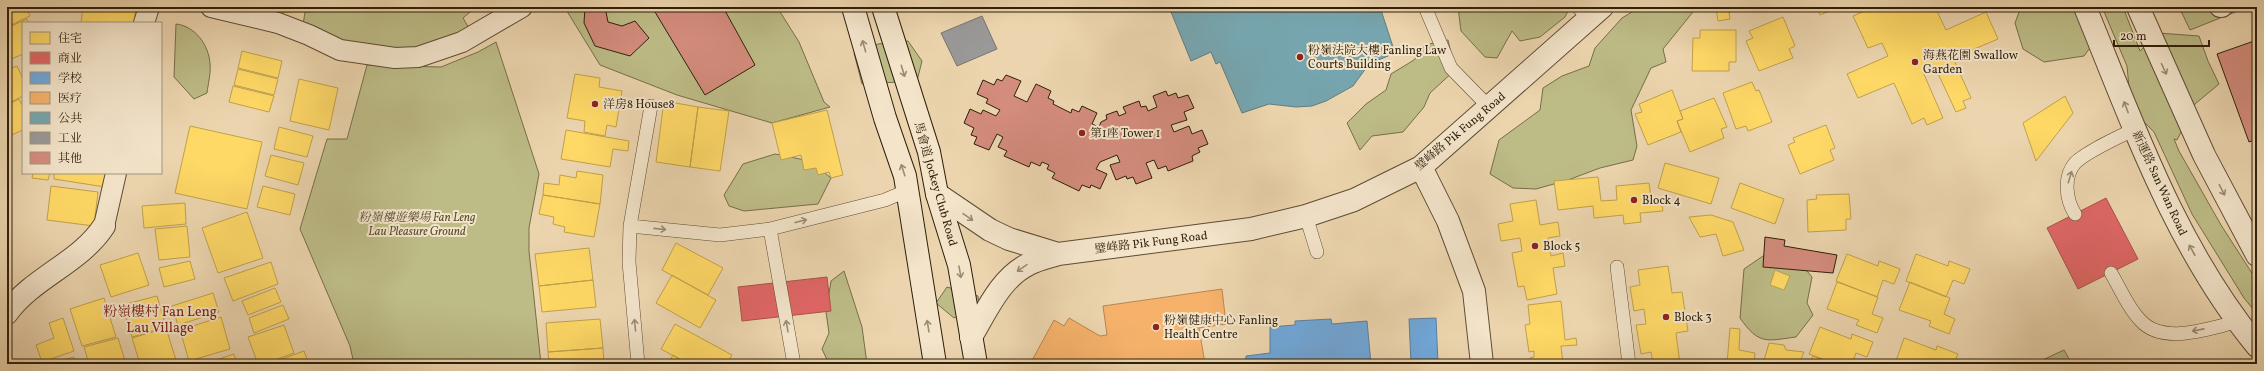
<svg xmlns="http://www.w3.org/2000/svg" width="2264" height="371" viewBox="0 0 2264 371" font-family="Vollkorn,'Noto Serif SC',serif">
  <rect width="100%" height="100%" fill="#ecd5ae"/>
  <filter id="stains"><feTurbulence type="fractalNoise" baseFrequency=".005" numOctaves="4"/><feColorMatrix values="0 0 0 0 .2 0 0 0 0 .09 0 0 0 0 .02 0 0 0 .5 -.17"/></filter>
  <radialGradient id="worn" r=".72"><stop offset=".6" stop-color="#630" stop-opacity="0"/><stop offset="1" stop-color="#630" stop-opacity=".3"/></radialGradient>
  <path fill="#bdbc87" stroke="#766e49" d="M 325,7 L 476,7 L 463,18 L 470,30 L 413,54 L 351,47 L 303,25 L 305,12 L 325,11 Z
    M 777,7 L 799,42 L 824,102 L 830,107 L 772,123 L 677,95 L 600,65 L 565,8 Z
    M 1458,7 L 1570,7 L 1565,17 L 1540,37 L 1520,41 L 1512,31 L 1497,58 L 1485,57 L 1461,31 Z
    M 1640,7 L 1697,7 L 1663,49 L 1666,62 L 1651,68 L 1631,110 L 1637,146 L 1633,160 L 1600,168 L 1568,180 L 1536,189 L 1513,188 L 1490,174 L 1499,140 L 1540,110 L 1543,88 L 1562,76 L 1589,66 L 1595,48 L 1622,18 Z
    M 2021,7 L 2081,7 L 2098,37 L 2084,56 L 2044,62 L 2023,49 L 2015,23 Z
    M 2102,7 L 2123,7 L 2140,51 L 2158,33 L 2199,36 L 2208,61 L 2219,84 L 2195,104 L 2177,140 L 2174,139 L 2179,151 L 2221,225 L 2257,281 L 2257,314 L 2244,298 L 2192,214 L 2154,132 L 2131,109 L 2127,66 Z
    M 2179,7 L 2248,7 L 2190,30 Z
    M 176,24 C 195,26 209,45 210,64 C 211,73 208,84 207,93 L 194,99 L 174,77 Z
    M 1448,40 L 1455,70 L 1430,93 L 1424,107 L 1403,132 L 1372,136 L 1360,150 L 1347,123 L 1366,104 L 1386,90 L 1391,74 L 1414,60 L 1425,45 Z
    M 908,41 L 922,61 L 917,81 L 862,84 L 854,53 L 878,44 Z
    M 496,42 L 539,174 L 529,228 L 529,251 L 541,364 L 354,364 L 350,346 L 300,229 L 327,139 L 347,139 L 367,65 L 441,67 L 478,52 Z
    M 775,154 L 810,161 L 831,178 L 818,204 L 744,211 L 729,206 L 724,195 L 743,164 Z
    M 1791,252 L 1812,277 L 1807,303 L 1813,315 L 1796,337 C 1766,341 1759,345 1740,318 L 1744,269 L 1766,254 Z
    M 844,271 L 862,327 L 867,364 L 829,364 L 822,349 L 829,333 L 826,312 L 831,281 Z
    M 947,287 L 978,296 L 979,306 L 954,318 L 936,303 Z
    M 2064,350 L 2072,364 L 2034,364 Z"/>
  <path fill="#ffd966" stroke="#c0a14b" d="M 7,7 L 26,7 L 30,16 L 7,27 Z
    M 83,7 L 136,7 L 134,23 L 81,23 Z
    M 268,7 L 325,7 L 325,11 L 268,13 Z
    M 1716,7 L 1728,7 L 1730,19 L 1718,21 Z
    M 1816,7 L 1839,7 L 1820,15 Z
    M 1868,7 L 1935,7 L 1946,30 L 1986,12 L 1998,39 L 1953,58 L 1971,98 L 1963,101 L 1966,108 L 1956,112 L 1935,67 L 1923,72 L 1943,118 L 1927,125 L 1924,118 L 1912,124 L 1894,83 L 1858,98 L 1847,74 L 1888,56 L 1882,43 L 1868,48 L 1853,16 L 1869,9 Z
    M 1783,17 L 1795,46 L 1789,49 L 1793,58 L 1759,71 L 1746,41 L 1753,38 L 1749,31 Z
    M 27,19 L 28,23 L 23,23 L 23,54 L 7,61 L 7,28 Z
    M 1700,30 L 1736,30 L 1736,62 L 1729,62 L 1729,71 L 1692,71 L 1693,38 L 1700,38 Z
    M 242,51 L 282,61 L 278,78 L 238,68 Z
    M 17,66 L 23,79 L 23,96 L 7,104 L 7,70 Z
    M 238,69 L 278,79 L 274,95 L 234,85 Z
    M 575,74 L 600,78 L 599,87 L 622,91 L 616,127 L 607,125 L 605,136 L 584,132 L 585,121 L 567,118 Z
    M 299,79 L 338,88 L 329,130 L 290,121 Z
    M 1752,82 L 1756,91 L 1759,90 L 1772,122 L 1748,131 L 1746,126 L 1736,129 L 1723,93 Z
    M 233,86 L 274,96 L 269,112 L 229,102 Z
    M 1672,90 L 1683,119 L 1677,121 L 1681,132 L 1648,145 L 1635,114 L 1642,112 L 1639,104 Z
    M 2065,96 L 2073,113 L 2036,161 L 2023,123 Z
    M 1714,98 L 1727,127 L 1721,129 L 1724,138 L 1690,152 L 1677,121 L 1683,119 L 1680,111 Z
    M 19,99 L 23,107 L 23,130 L 7,137 L 7,105 Z
    M 664,101 L 698,107 L 690,167 L 656,162 Z
    M 698,107 L 729,111 L 720,171 L 690,167 Z
    M 827,110 L 843,175 L 831,178 L 829,172 L 818,175 L 816,168 L 804,170 L 801,155 L 781,160 L 772,123 Z
    M 1826,125 L 1835,148 L 1830,150 L 1834,160 L 1800,174 L 1788,145 L 1795,142 L 1793,138 Z
    M 190,126 L 262,142 L 247,209 L 175,193 Z
    M 279,127 L 313,136 L 307,157 L 274,149 Z
    M 566,130 L 629,141 L 628,151 L 613,149 L 610,167 L 561,159 Z
    M 271,155 L 304,163 L 298,185 L 265,176 Z
    M 7,156 L 11,157 L 7,193 Z
    M 1665,163 L 1719,178 L 1711,204 L 1658,188 Z
    M 577,171 L 603,175 L 600,204 L 543,195 L 544,183 L 559,185 L 560,175 L 576,178 Z
    M 33,173 L 50,173 L 48,180 L 32,178 Z
    M 54,173 L 107,173 L 105,187 L 54,179 Z
    M 1598,177 L 1601,201 L 1617,200 L 1616,186 L 1649,183 L 1651,197 L 1661,201 L 1663,211 L 1640,213 L 1641,222 L 1624,224 L 1623,215 L 1594,218 L 1593,206 L 1558,210 L 1554,181 Z
    M 1740,183 L 1784,199 L 1775,224 L 1731,208 Z
    M 51,186 L 98,192 L 94,226 L 47,220 Z
    M 263,186 L 295,194 L 290,215 L 257,207 Z
    M 1849,194 L 1851,219 L 1846,219 L 1846,230 L 1808,232 L 1807,200 L 1817,199 L 1816,195 Z
    M 543,195 L 600,204 L 594,237 L 564,232 L 565,227 L 553,224 L 554,217 L 539,214 Z
    M 1536,200 L 1540,225 L 1558,222 L 1560,236 L 1548,238 L 1551,256 L 1563,253 L 1565,266 L 1553,268 L 1557,294 L 1527,300 L 1524,286 L 1518,287 L 1512,253 L 1522,251 L 1520,238 L 1501,241 L 1498,224 L 1513,221 L 1510,204 Z
    M 185,203 L 186,224 L 144,228 L 142,206 Z
    M 247,212 L 263,258 L 218,273 L 202,228 Z
    M 1711,215 L 1733,222 L 1744,250 L 1723,256 L 1716,234 L 1700,237 L 1689,217 Z
    M 187,226 L 190,257 L 159,260 L 155,229 Z
    M 676,243 L 723,268 L 708,295 L 662,270 Z
    M 589,248 L 593,280 L 539,286 L 535,254 Z
    M 138,253 L 149,285 L 111,297 L 100,265 Z
    M 1847,254 L 1878,266 L 1879,261 L 1900,269 L 1894,284 L 1883,280 L 1877,297 L 1836,281 Z
    M 1916,254 L 1948,266 L 1949,261 L 1970,269 L 1964,284 L 1953,280 L 1946,297 L 1906,281 Z
    M 190,261 L 195,279 L 164,287 L 159,268 Z
    M 271,262 L 278,284 L 233,301 L 224,278 Z
    M 1668,266 L 1672,293 L 1682,292 L 1688,331 L 1676,333 L 1680,364 L 1653,364 L 1651,352 L 1641,354 L 1636,325 L 1646,324 L 1644,309 L 1634,311 L 1630,287 L 1640,285 L 1638,270 Z
    M 1775,270 L 1790,276 L 1784,290 L 1770,285 Z
    M 672,275 L 716,300 L 700,328 L 656,303 Z
    M 593,280 L 596,307 L 542,312 L 539,286 Z
    M 1837,282 L 1878,297 L 1872,314 L 1883,318 L 1877,333 L 1856,325 L 1859,320 L 1827,309 Z
    M 1910,282 L 1950,298 L 1944,314 L 1955,319 L 1949,334 L 1929,326 L 1931,321 L 1899,310 Z
    M 275,288 L 281,302 L 248,315 L 242,301 Z
    M 213,293 L 219,312 L 178,325 L 172,306 Z
    M 157,296 L 166,327 L 132,337 L 122,305 Z
    M 104,298 L 116,337 L 82,346 L 70,309 Z
    M 1561,301 L 1565,340 L 1576,338 L 1577,345 L 1561,346 L 1563,364 L 1530,364 L 1530,358 L 1534,357 L 1534,351 L 1529,352 L 1525,325 L 1530,324 L 1528,305 Z
    M 283,305 L 289,319 L 254,333 L 249,318 Z
    M 221,317 L 230,349 L 189,361 L 180,330 Z
    M 63,318 L 74,351 L 42,362 L 36,345 L 54,338 L 49,323 Z
    M 600,319 L 603,348 L 548,352 L 546,323 Z
    M 675,324 L 732,355 L 727,364 L 688,364 L 661,349 Z
    M 284,325 L 294,353 L 264,364 L 258,364 L 248,337 Z
    M 1820,327 L 1851,339 L 1852,334 L 1873,342 L 1867,357 L 1856,353 L 1852,364 L 1836,364 L 1809,354 Z
    M 166,328 L 176,360 L 161,364 L 140,364 L 132,338 Z
    M 1730,328 L 1740,329 L 1739,350 L 1755,353 L 1754,364 L 1727,364 Z
    M 118,338 L 126,364 L 89,364 L 84,347 Z
    M 1904,338 L 1936,350 L 1937,346 L 1958,354 L 1954,364 L 1895,364 Z
    M 1769,343 L 1784,345 L 1786,350 L 1804,352 L 1799,364 L 1763,364 Z
    M 603,348 L 604,364 L 549,364 L 548,352 Z
    M 304,351 L 309,364 L 269,364 Z
    M 234,354 L 237,364 L 204,364 Z
    M 673,355 L 688,364 L 668,364 Z
    M 1813,356 L 1834,364 L 1809,364 Z
    M 74,357 L 76,364 L 48,364 Z"/>
  <path fill="#e06666" stroke="#ab514b" d="M 2106,198 L 2138,259 L 2078,289 L 2047,228 Z
    M 827,277 L 831,311 L 742,321 L 738,287 Z"/>
  <path fill="#6fa8dc" stroke="#5c7f9d" d="M 1436,318 L 1438,364 L 1411,364 L 1409,319 Z
    M 1331,319 L 1332,324 L 1367,321 L 1371,364 L 1246,364 L 1246,356 L 1270,353 L 1270,327 L 1295,325 L 1295,321 Z"/>
  <path fill="#f6b26b" stroke="#ba864e" d="M 1222,289 L 1226,324 L 1199,328 L 1205,364 L 1030,364 L 1054,320 L 1064,326 L 1069,318 L 1100,336 L 1107,335 L 1103,306 Z"/>
  <path fill="#76a5af" stroke="#607d7e" d="M 1169,7 L 1380,7 L 1395,53 L 1369,64 L 1353,86 L 1326,101 L 1312,106 L 1296,107 L 1269,104 L 1242,113 L 1220,62 L 1216,64 L 1211,52 L 1191,61 Z"/>
  <path fill="#999" stroke="#79746e" d="M 982,16 L 997,49 L 957,66 L 941,33 Z"/>
  <path fill="#d48c7d" stroke="#2e1f0b" d="M 585,7 L 605,7 L 608,22 L 622,26 L 635,21 L 649,38 L 630,56 L 595,46 L 584,23 Z
    M 652,7 L 723,7 L 755,65 L 705,95 Z
    M 2257,40 L 2257,139 L 2249,142 L 2217,54 Z
    M 1006,75 L 1021,81 L 1014,96 L 1027,102 L 1036,84 L 1051,91 L 1048,98 L 1054,101 L 1053,104 L 1071,113 L 1072,109 L 1079,112 L 1082,106 L 1097,113 L 1092,124 L 1099,127 L 1101,122 L 1107,119 L 1106,115 L 1117,111 L 1119,116 L 1126,113 L 1123,107 L 1139,101 L 1141,107 L 1146,106 L 1148,111 L 1157,107 L 1153,96 L 1166,91 L 1168,96 L 1176,93 L 1178,98 L 1188,95 L 1194,108 L 1184,112 L 1187,120 L 1171,125 L 1174,132 L 1189,126 L 1192,134 L 1202,130 L 1208,144 L 1198,148 L 1200,152 L 1192,156 L 1193,161 L 1168,171 L 1166,166 L 1158,169 L 1154,160 L 1146,163 L 1152,178 L 1136,184 L 1133,177 L 1127,179 L 1126,176 L 1116,180 L 1110,165 L 1120,162 L 1117,155 L 1100,162 L 1096,169 L 1107,174 L 1100,189 L 1091,185 L 1090,188 L 1082,185 L 1079,191 L 1052,178 L 1055,173 L 1047,169 L 1049,165 L 1042,162 L 1040,166 L 1031,162 L 1029,167 L 1004,156 L 1007,151 L 998,147 L 1003,137 L 997,134 L 989,150 L 974,144 L 977,137 L 971,135 L 974,128 L 964,123 L 970,109 L 981,114 L 983,110 L 996,116 L 1000,110 L 986,103 L 988,99 L 977,94 L 983,80 L 994,85 L 997,79 L 1002,81 Z
    M 1765,237 L 1785,240 L 1784,246 L 1837,255 L 1833,273 L 1763,267 Z"/>
  <g fill="none" stroke-linecap="round" stroke-linejoin="round">
    <defs>
      <path id="service" d="M 1425,7 L 1451,68 L 1489,107
        M 1578,7 L 1588,18
        M 2075,214 C 2066,200 2063,177 2075,163 C 2087,151 2119,137 2135,129
        M 1306,216 L 1317,252
        M 630,226 L 651,106
        M 1617,267 L 1629,364
        M 2111,273 C 2120,288 2128,308 2140,320 C 2163,346 2209,328 2237,322
        M 638,364 L 629,262 L 630,226 L 720,235 L 770,229
        M 794,364 L 770,229 L 885,200 L 906,191"/>
      <path id="pedestrian" d="M 211,7 L 278,23 L 309,35 L 340,50 L 395,58 L 418,57 L 462,42 L 522,7
        M 2220,7 L 2222,7
        M 144,23 L 149,7
        M 104,226 L 116,173"/>
      <path id="minor" d="M 1421,167 L 1448,221 L 1474,291 L 1482,364
        M 937,194 L 990,230 L 1009,239 L 1058,254
        M 7,313 C 33,277 80,263 104,226
        M 971,337 C 986,312 1001,277 1029,264 C 1038,259 1049,257 1058,254 L 1251,229 L 1306,216 L 1354,200 L 1421,167 L 1602,7"/>
      <path id="tertiary" d="M 2085,7 C 2133,124 2176,248 2257,346
        M 2138,7 L 2204,155 L 2257,255"/>
      <path id="secondary" d="M 853,7 L 885,118 L 905,176 L 935,364
        M 883,7 L 929,152 L 937,194 L 959,265 L 976,364"/>
    </defs>
    <use href="#service" stroke="#5e4c34" stroke-width="14"/>
    <use href="#pedestrian" stroke="#5e4c34" stroke-width="22"/>
    <use href="#minor" stroke="#5e4c34" stroke-width="24"/>
    <use href="#tertiary" stroke="#5e4c34" stroke-width="24"/>
    <use href="#secondary" stroke="#2e1f0b" stroke-width="24"/>
    <use href="#service" stroke="#f3e4ca" stroke-width="13"/>
    <use href="#pedestrian" stroke="#f3e4ca" stroke-width="20"/>
    <use href="#minor" stroke="#f3e4ca" stroke-width="22"/>
    <use href="#tertiary" stroke="#f3e4ca" stroke-width="22"/>
    <use href="#secondary" stroke="#f3e4ca" stroke-width="22"/>
  </g>
  <defs><path id="oneway-shaft" d="M-6 0H5M1.5-3L5.5 0L1.5 3" fill="none" stroke-width="1.6" stroke-linecap="round" stroke-linejoin="round"/></defs>
  <g stroke="#9a8b74">
    <use href="#oneway-shaft" transform="translate(864 46) rotate(-106)"/>
    <use href="#oneway-shaft" transform="translate(2164 69) rotate(65)"/>
    <use href="#oneway-shaft" transform="translate(903 71) rotate(73)"/>
    <use href="#oneway-shaft" transform="translate(2126 107) rotate(-111)"/>
    <use href="#oneway-shaft" transform="translate(903 170) rotate(-108)"/>
    <use href="#oneway-shaft" transform="translate(2070 177) rotate(-73)"/>
    <use href="#oneway-shaft" transform="translate(2222 190) rotate(63)"/>
    <use href="#oneway-shaft" transform="translate(968 217) rotate(35)"/>
    <use href="#oneway-shaft" transform="translate(801 221) rotate(-14)"/>
    <use href="#oneway-shaft" transform="translate(660 229) rotate(6)"/>
    <use href="#oneway-shaft" transform="translate(2192 250) rotate(-119)"/>
    <use href="#oneway-shaft" transform="translate(1022 268) rotate(145)"/>
    <use href="#oneway-shaft" transform="translate(960 272) rotate(80)"/>
    <use href="#oneway-shaft" transform="translate(635 325) rotate(-95)"/>
    <use href="#oneway-shaft" transform="translate(787 326) rotate(-100)"/>
    <use href="#oneway-shaft" transform="translate(928 326) rotate(-99)"/>
    <use href="#oneway-shaft" transform="translate(2198 330) rotate(169)"/>
  </g>
  <g fill="#8f2418" stroke="#f3e4ca" stroke-width="1.5">
    <circle cx="1300" cy="57" r="4"/>
    <circle cx="1915" cy="62" r="4"/>
    <circle cx="595" cy="104" r="4"/>
    <circle cx="1082" cy="133" r="4"/>
    <circle cx="1634" cy="200" r="4"/>
    <circle cx="1535" cy="246" r="4"/>
    <circle cx="1666" cy="317" r="4"/>
    <circle cx="1156" cy="327" r="4"/>
  </g>
  <g text-anchor="middle" stroke-width="4" stroke-linejoin="round" paint-order="stroke">
    <g font-size="12" fill="#2e1f0b" stroke="#f3e4ca" text-anchor="start">
      <text x="1308" y="54">粉嶺法院大樓 Fanling Law<tspan x="1308" dy="14">Courts Building</tspan></text>
      <text x="1923" y="59">海燕花園 Swallow<tspan x="1923" dy="14">Garden</tspan></text>
      <text x="603" y="108">洋房8 House8</text>
      <text x="1090" y="137">第1座 Tower 1</text>
      <text x="1642" y="204">Block 4</text>
      <text x="1543" y="250">Block 5</text>
      <text x="1674" y="321">Block 3</text>
      <text x="1164" y="324">粉嶺健康中心 Fanling<tspan x="1164" dy="14">Health Centre</tspan></text>
    </g>
    <g font-size="12" fill="#2e1f0b" stroke="#f3e4ca">
      <text transform="translate(1460 131) rotate(-40)" y="4">璧峰路 Pik Fung Road</text>
      <text transform="translate(2160 183) rotate(65)" y="4">新運路 San Wan Road</text>
      <text transform="translate(936 184) rotate(74)" y="4">馬會道 Jockey Club Road</text>
      <text transform="translate(1151 242) rotate(-7)" y="4">璧峰路 Pik Fung Road</text>
    </g>
    <g font-size="12" font-style="italic" fill="#594e30" stroke="#f3e4ca">
      <text x="417" y="221">粉嶺樓遊樂場 Fan Leng<tspan x="417" dy="14">Lau Pleasure Ground</tspan></text>
    </g>
    <g font-size="14" fill="#7a1f14" stroke="#f3e4ca">
      <text x="160" y="316">粉嶺樓村 Fan Leng<tspan x="160" dy="16">Lau Village</tspan></text>
    </g>
  </g>
  <rect width="2264" height="371" fill="none" stroke="#ecd5ae" stroke-width="24"/>
  <rect x="8" y="8" width="2248" height="355" fill="none" stroke="#2e1f0b" stroke-width="2"/>
  <rect x="12" y="12" width="2240" height="347" fill="none" stroke="#2e1f0b"/>
  <rect x="22" y="22" width="140" height="152" fill="#f3e4ca" stroke="#a4957e"/>
  <rect x="30" y="32" width="20" height="12" fill="#ffd966" stroke="#a4957e"/>
  <text x="58" y="42" font-size="12" fill="#2e1f0b">住宅</text>
  <rect x="30" y="52" width="20" height="12" fill="#e06666" stroke="#a4957e"/>
  <text x="58" y="62" font-size="12" fill="#2e1f0b">商业</text>
  <rect x="30" y="72" width="20" height="12" fill="#6fa8dc" stroke="#a4957e"/>
  <text x="58" y="82" font-size="12" fill="#2e1f0b">学校</text>
  <rect x="30" y="92" width="20" height="12" fill="#f6b26b" stroke="#a4957e"/>
  <text x="58" y="102" font-size="12" fill="#2e1f0b">医疗</text>
  <rect x="30" y="112" width="20" height="12" fill="#76a5af" stroke="#a4957e"/>
  <text x="58" y="122" font-size="12" fill="#2e1f0b">公共</text>
  <rect x="30" y="132" width="20" height="12" fill="#999999" stroke="#a4957e"/>
  <text x="58" y="142" font-size="12" fill="#2e1f0b">工业</text>
  <rect x="30" y="152" width="20" height="12" fill="#d48c7d" stroke="#a4957e"/>
  <text x="58" y="162" font-size="12" fill="#2e1f0b">其他</text>
  <path d="M2114 40v6h95v-6" fill="none" stroke="#2e1f0b" stroke-width="2"/>
  <text x="2120" y="40" font-size="12" fill="#2e1f0b" stroke="#f3e4ca" stroke-width="3" paint-order="stroke">20 m</text>
  <rect width="100%" height="100%" filter="url(#stains)"/>
  <rect width="100%" height="100%" fill="url(#worn)"/>
</svg>
